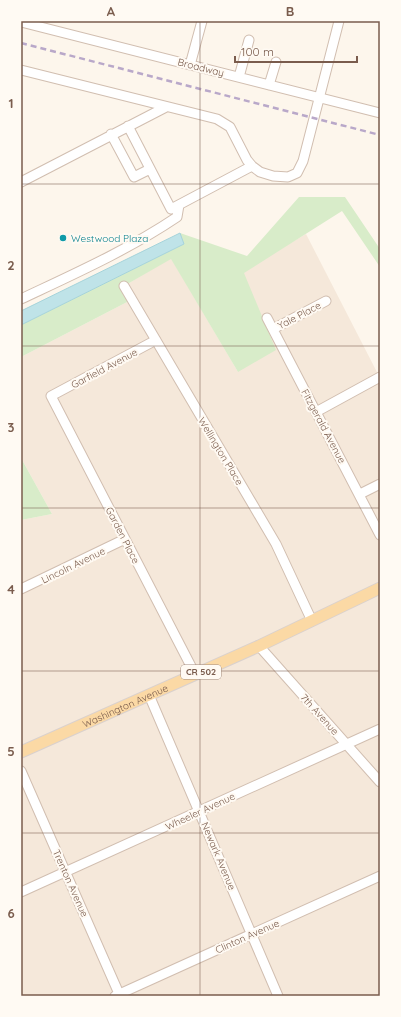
<svg xmlns="http://www.w3.org/2000/svg" width="401" height="1017" viewBox="0 0 401 1017" font-family="Quicksand,sans-serif">
  <rect width="100%" height="100%" fill="#fdf6ec"/>
  <path fill="#f5e8da" d="M 306,234 L 380,378 L 380,996 L 21,996 L 21,520 L 52,514 L 21,458 L 21,357 L 131,300 L 124,286 L 171,258 L 238,372 L 240,272 Z"/>
  <path fill="#d8ecc9" d="M 299,197 L 345,197 L 380,249 L 380,267 L 342,211 L 244,273 L 276,350 L 238,372 L 171,259 L 124,286 L 131,300 L 21,357 L 21,325 L 184,244 L 180,233 L 247,256 Z
    M 21,458 L 52,514 L 21,520 Z"/>
  <path fill="#bfe3e8" stroke="#a5d3da" d="M 180,233 L 184,244 L 21,325 L 21,311 Z"/>
  <g fill="none" stroke-linecap="round" stroke-linejoin="round">
    <defs>
      <path id="minor" d="M 21,22 L 380,113
        M 190,65 L 202,21
        M 21,70 L 217,119 L 230,127 L 247,160 L 252,166 L 260,172 L 273,176 L 288,177 L 297,173 L 303,161 L 339,21
        M 239,77 L 249,40
        M 269,85 L 276,62
        M 128,126 L 171,209 L 252,166
        M 111,134 L 134,177 L 150,169
        M 21,182 L 166,107
        M 124,286 L 276,544 L 312,621
        M 21,299 C 74,274 128,250 177,217 L 179,205
        M 267,318 L 380,535
        M 273,329 L 326,301
        M 156,340 L 51,396 L 195,674
        M 316,412 L 380,377
        M 360,494 L 380,484
        M 21,589 L 125,539
        M 259,646 L 380,782
        M 149,695 L 278,996
        M 21,771 L 120,996
        M 21,892 L 380,729
        M 115,996 L 380,876"/>
      <g id="major">
        <path id="s1" d="M 21,752 L 259,646 L 380,588"/>
      </g>
    </defs>
    <use href="#minor" stroke="#d1beb0" stroke-width="11"/>
    <use href="#major" stroke="#dad1cd" stroke-width="13"/>
    <use href="#minor" stroke="#fff" stroke-width="9"/>
    <use href="#major" stroke="#fbd9a5" stroke-width="11"/>
    <path stroke="#b9a8c9" stroke-width="2.5" stroke-dasharray="6 4" stroke-linecap="butt" d="M 21,43 L 380,135"/>
  </g>
  <path fill="none" stroke="#7a5c4d" stroke-width="1" stroke-opacity="0.55" d="M 200,21 L 200,996M 21,184 L 380,184M 21,346 L 380,346M 21,508 L 380,508M 21,671 L 380,671M 21,833 L 380,833"/>
  <circle fill="#0f9aa8" stroke="#fffaf3" stroke-width="1.5" cx="63" cy="238" r="4"/>
  <g text-anchor="middle" stroke-width="4" stroke-linejoin="round" paint-order="stroke">
    <rect fill="#fffaf3" stroke="#a28b7f" stroke-width="1" x="181" y="665" width="40" height="14" rx="3"/>
    <g font-size="9" font-weight="bold" fill="#7a5c4d">
      <text x="201" y="675">CR 502</text>
    </g>
    <g font-size="10" fill="#7a5c4d" stroke="#fffaf3">
      <text transform="translate(201 67) rotate(14)" y="4">Broadway</text>
      <text transform="translate(299 315) rotate(-28)" y="4">Yale Place</text>
      <text transform="translate(104 368) rotate(-28)" y="4">Garfield Avenue</text>
      <text transform="translate(324 426) rotate(62)" y="4">Fitzgerald Avenue</text>
      <text transform="translate(221 451) rotate(59)" y="4">Wellington Place</text>
      <text transform="translate(123 535) rotate(63)" y="4">Garden Place</text>
      <text transform="translate(73 565) rotate(-26)" y="4">Lincoln Avenue</text>
      <text dy="4" stroke="none"><textPath href="#s1" startOffset="114">Washington Avenue</textPath></text>
      <text transform="translate(320 714) rotate(48)" y="4">7th Avenue</text>
      <text transform="translate(200 811) rotate(-25)" y="4">Wheeler Avenue</text>
      <text transform="translate(219 856) rotate(67)" y="4">Newark Avenue</text>
      <text transform="translate(71 883) rotate(66)" y="4">Trenton Avenue</text>
      <text transform="translate(247 936) rotate(-24)" y="4">Clinton Avenue</text>
    </g>
    <g font-size="10" fill="#0d838f" stroke="#fffaf3" text-anchor="start">
      <text x="71" y="242">Westwood Plaza</text>
    </g>
  </g>
  <rect width="401" height="1017" fill="none" stroke="#fffaf3" stroke-width="44"/>
  <path d="M235 56v6h122v-6" fill="none" stroke="#7a5c4d" stroke-width="2"/>
  <text x="241" y="56" font-size="12" fill="#7a5c4d" stroke="#fffaf3" stroke-width="3" paint-order="stroke">100 m</text>
  <rect x="22" y="22" width="357" height="973" fill="none" stroke="#7a5c4d" stroke-width="1.5"/>
  <g font-size="13" text-anchor="middle" font-weight="bold" fill="#7a5c4d">
    <text x="111" y="16">A</text>
    <text x="290" y="16">B</text>
    <text x="11" y="108">1</text>
    <text x="11" y="270">2</text>
    <text x="11" y="432">3</text>
    <text x="11" y="594">4</text>
    <text x="11" y="756">5</text>
    <text x="11" y="918">6</text>
  </g>
</svg>
